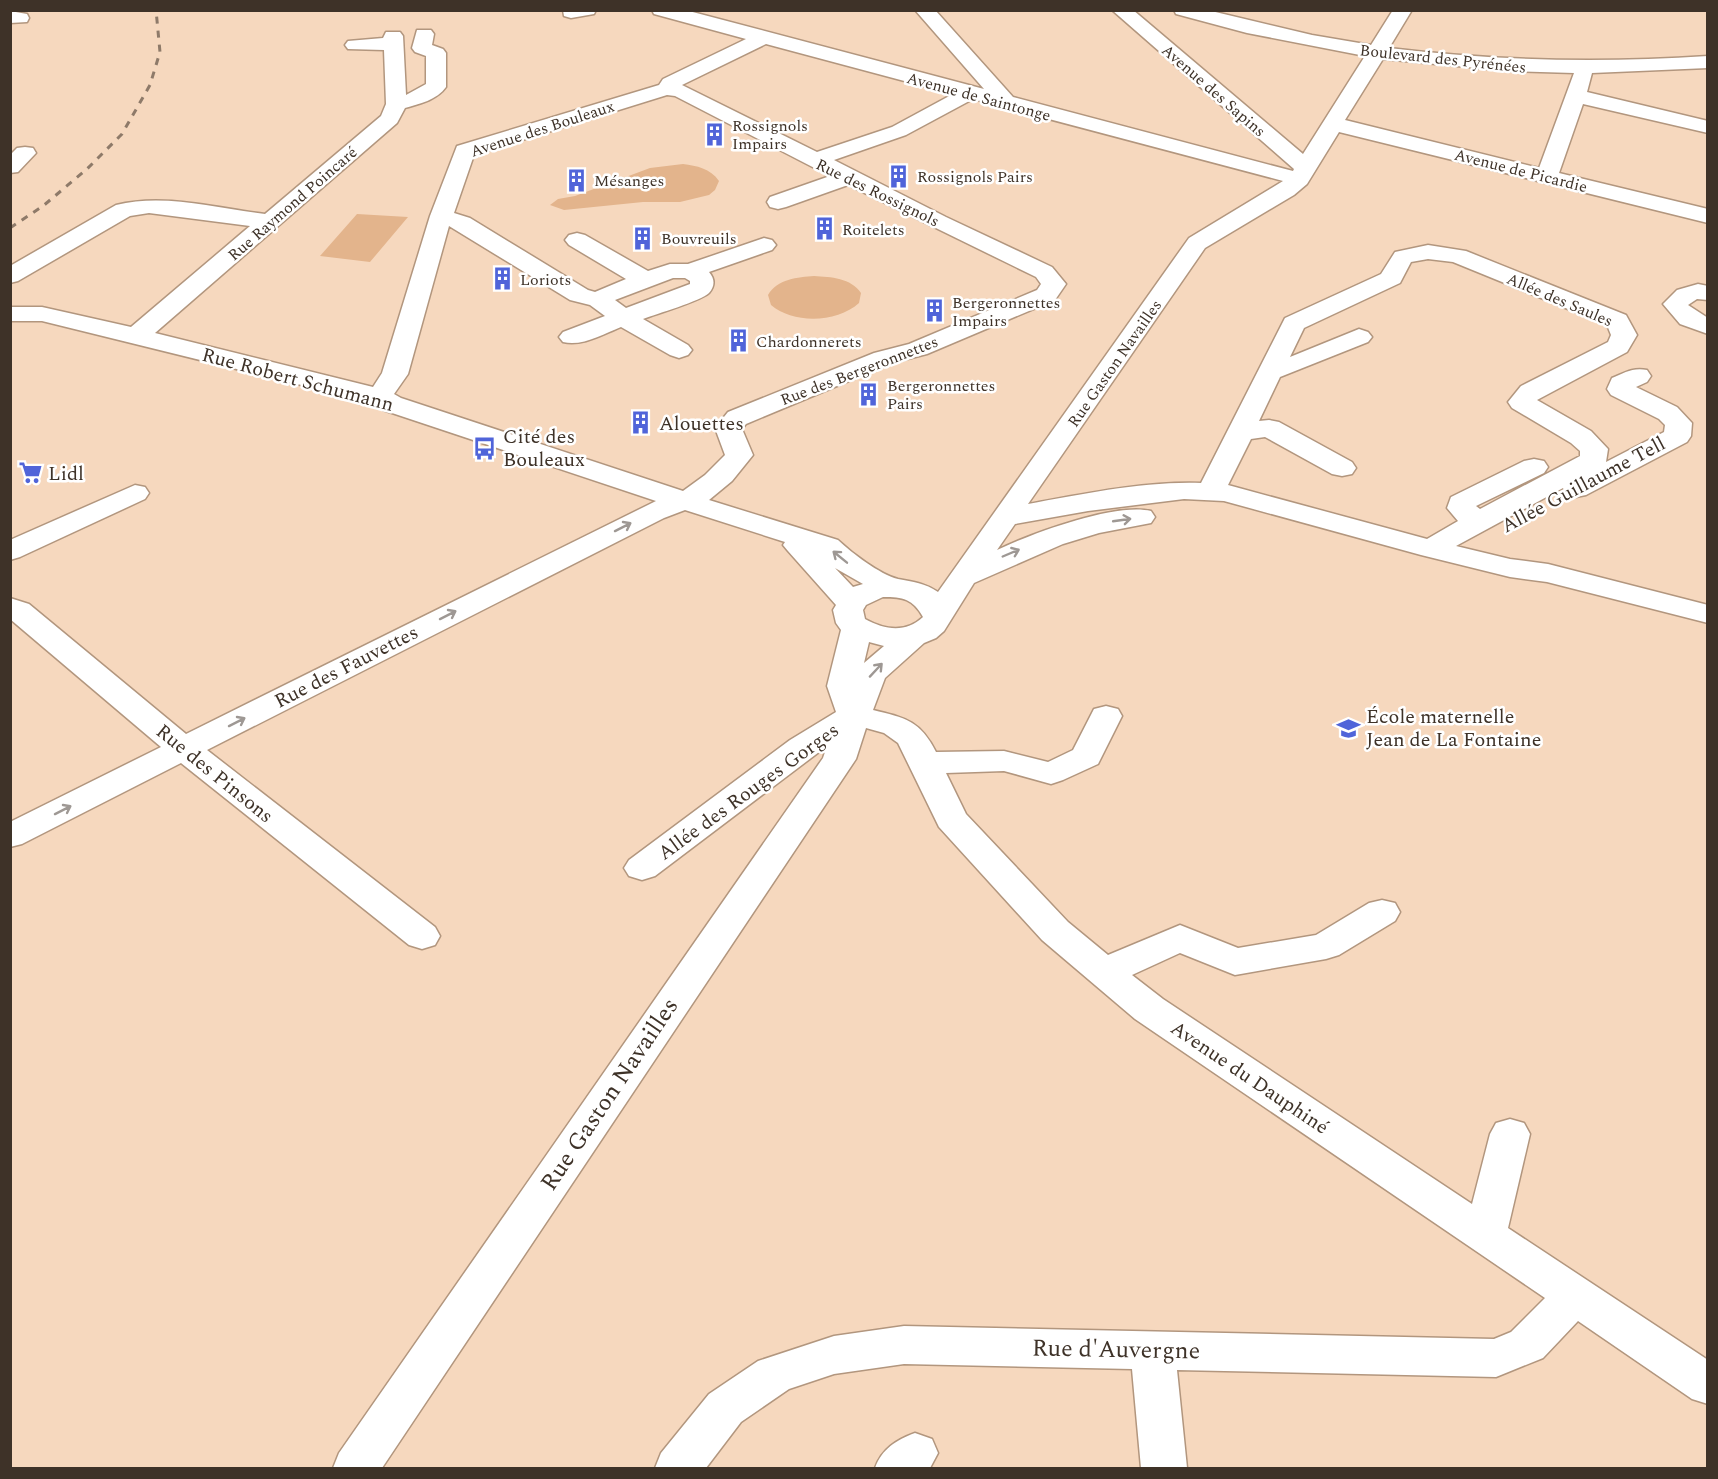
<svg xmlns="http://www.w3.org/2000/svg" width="1718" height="1479" viewBox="0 0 1718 1479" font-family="Spectral,serif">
  <rect width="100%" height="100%" fill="#f6d8be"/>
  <path fill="#e3b48c" d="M 683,164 C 697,166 710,168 719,181 L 715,190 L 709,195 L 680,202 L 643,202 L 564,210 L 550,205 L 558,199 L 575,196 L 650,168 Z
    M 357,214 L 408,217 L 370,262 L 320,256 Z
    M 814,276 C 831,277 851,278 861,293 L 859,303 C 837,323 793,324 771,305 L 768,295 C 777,279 798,277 814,276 Z"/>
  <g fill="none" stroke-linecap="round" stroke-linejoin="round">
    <defs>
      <path id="minor" d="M 563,10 L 596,10 L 594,14 L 571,18 L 564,16 Z
        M 652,10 L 685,10 L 984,89 L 915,10 L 935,10 L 1013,97 L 1293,171 L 1294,169 L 1112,10 L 1133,10 L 1303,154 L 1365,56 L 1247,33 L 1176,14 L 1174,10 L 1207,10 L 1312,35 L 1371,45 L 1393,10 L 1412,10 L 1389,48 C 1496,61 1601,63 1708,56 L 1708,68 L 1592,73 L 1587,92 L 1708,121 L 1708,133 L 1583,104 L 1559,173 L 1708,209 L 1708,223 L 1339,132 L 1307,184 L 1294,195 L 1205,248 L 1028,504 C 1083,494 1145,481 1201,483 L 1285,318 L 1381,274 L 1395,252 L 1428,245 L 1466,251 L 1626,315 L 1637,335 L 1627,352 L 1537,400 L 1591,431 L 1608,449 L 1606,462 L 1664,432 L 1665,425 L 1659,419 L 1611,395 L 1607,389 L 1612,378 C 1624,373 1633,367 1647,370 L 1651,376 L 1647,382 L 1636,387 L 1677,407 L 1692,423 L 1691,436 L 1687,442 L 1586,495 L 1576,497 L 1566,495 L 1563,488 L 1456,546 L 1510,559 L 1548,564 L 1708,605 L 1708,623 L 1547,582 L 1510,577 L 1421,555 L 1224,501 L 1184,499 L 1088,511 L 1015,524 L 997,550 C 1030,534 1116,502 1151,511 L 1155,517 L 1151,523 L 1099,533 L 1063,544 L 974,583 L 944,631 L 936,638 L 924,643 L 885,678 L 873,710 C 905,718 920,720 936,752 L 1004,751 L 1048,762 L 1073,750 L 1094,709 L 1106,706 L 1118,709 L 1122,716 L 1098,764 L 1063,780 L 1051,784 L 1004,771 L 946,773 L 966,814 L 1068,922 L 1108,955 L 1180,925 L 1238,948 L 1316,935 L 1369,903 L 1382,900 L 1395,903 L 1400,912 L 1395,921 L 1339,955 L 1326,959 L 1235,975 L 1180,953 L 1132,975 L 1163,999 L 1472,1204 L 1490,1134 L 1496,1123 L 1510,1119 L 1524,1123 L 1530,1134 L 1508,1228 L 1708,1360 L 1708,1404 L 1692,1399 L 1578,1321 L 1543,1358 L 1496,1377 L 1177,1370 L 1187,1468 L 1141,1468 L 1132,1369 L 904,1364 L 834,1374 L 789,1389 L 741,1422 L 706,1468 L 655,1468 L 661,1453 L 709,1394 L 758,1361 L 834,1336 L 904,1326 L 1494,1339 L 1511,1332 L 1545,1298 L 1135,1019 L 1042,940 L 939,827 L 898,743 L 884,733 L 866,728 L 856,759 L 382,1468 L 333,1468 L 339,1453 L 823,758 L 827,746 L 655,876 L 642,880 L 629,876 L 624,868 L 629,860 L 790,740 L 836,712 L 827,686 L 841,630 L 836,623 L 833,610 L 836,605 L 788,551 L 783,545 L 785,542 L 685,510 L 664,518 L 207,750 L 435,927 L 440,936 L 435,945 L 422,949 L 409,945 L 181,763 L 22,844 L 10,847 L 10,822 L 161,747 L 10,619 L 10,598 L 29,604 L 186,734 L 656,501 L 383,410 L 370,402 L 42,321 L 10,321 L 10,307 L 42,307 L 131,327 L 250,226 L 149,213 L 130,216 L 18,281 L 10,283 L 10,266 L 116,205 C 164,193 216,208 265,214 L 381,116 L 386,104 L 384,50 L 348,49 L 345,45 L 348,41 L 383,38 L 386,32 L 400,32 L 403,36 L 406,95 L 426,84 L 426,56 L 415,52 L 412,48 L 417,30 L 431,30 L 434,34 L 432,45 L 443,49 L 446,53 L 446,87 C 437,100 419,104 405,108 L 397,123 L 155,333 L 373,387 L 382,373 L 430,216 L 457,146 L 659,85 L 663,79 L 746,39 L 654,14 ZM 766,44 L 953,94 L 892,127 L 817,152 L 682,85 ZM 1383,59 L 1509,71 L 1574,73 L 1539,168 L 1345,120 ZM 667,95 L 675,96 L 830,176 L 770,197 L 767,202 L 770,207 L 778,209 L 786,207 L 848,185 L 1036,277 L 1041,284 L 1037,290 L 909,344 L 874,353 L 728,412 L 715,428 L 725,455 L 705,475 L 683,491 L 401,398 L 394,394 L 408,374 L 449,226 L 570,300 L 590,305 L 605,316 L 563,332 L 559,337 L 563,342 C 582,347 603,334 621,327 L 670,355 L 679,358 L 688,355 L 692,350 L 688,345 L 643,319 C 656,314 701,301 709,293 C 715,286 715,279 709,272 L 772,250 L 776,245 L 772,240 L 764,238 L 688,264 L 670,264 L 648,271 L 585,235 L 577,233 L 569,235 L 565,240 L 569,245 L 626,279 L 595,292 L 588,290 L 470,218 L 454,213 L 474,155 ZM 973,99 L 1283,181 L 1189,238 L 938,592 C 925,583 913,582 898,579 C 879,574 852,553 838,540 L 709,500 L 732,481 L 753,455 L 742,429 L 746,424 L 892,363 L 927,354 L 1055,300 L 1066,284 L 1052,267 L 946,217 L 834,160 L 906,135 ZM 1428,259 L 1453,262 L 1607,325 L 1611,335 L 1608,342 L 1521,386 L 1508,402 L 1512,408 L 1571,443 L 1580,451 L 1580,456 L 1480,509 L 1476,506 L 1544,473 L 1548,467 L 1544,461 L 1534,459 L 1524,461 L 1451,497 L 1447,508 L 1458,521 L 1427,539 L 1228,485 L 1251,439 L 1265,437 L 1332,474 L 1342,476 L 1352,474 L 1356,468 L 1352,462 L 1279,422 L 1269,420 L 1259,421 L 1280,377 L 1368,342 L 1372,337 L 1368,332 L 1359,329 L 1290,357 L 1304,328 L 1400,283 L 1411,262 ZM 673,278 L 685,278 L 690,281 L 690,284 L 626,308 L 615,300 ZM 835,568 L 863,584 L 853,587 ZM 883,597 C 903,597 913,599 923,617 C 906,633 885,630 865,619 L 863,610 L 866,605 ZM 869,642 L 884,646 L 864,663 Z
        M 10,11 L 27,14 L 29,18 L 27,22 L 10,23 Z
        M 25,147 L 33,148 L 36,153 L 18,172 L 10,173 L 10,155 L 17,148 Z
        M 1698,284 L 1708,286 L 1708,300 L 1697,299 L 1688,305 L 1708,318 L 1708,334 L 1680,324 L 1663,304 L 1677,290 Z
        M 135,485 L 145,487 L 149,493 L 145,499 L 20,557 L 10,560 L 10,540 Z
        M 915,1433 L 932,1439 L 938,1453 L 930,1468 L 875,1468 C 882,1449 896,1440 915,1433 Z"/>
    </defs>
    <use href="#minor" stroke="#b2967e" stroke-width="3"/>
    <use href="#minor" fill="#fff" fill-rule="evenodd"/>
    <path stroke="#8e7a69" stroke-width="3" stroke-dasharray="7 7" stroke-linecap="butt" d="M 10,228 L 43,206 L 87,169 L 122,134 L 150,85 L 160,52 L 156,10"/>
  </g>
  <defs><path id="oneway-shaft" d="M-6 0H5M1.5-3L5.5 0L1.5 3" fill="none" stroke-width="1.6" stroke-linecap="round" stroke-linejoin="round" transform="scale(1.5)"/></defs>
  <g stroke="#9e9894">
    <use href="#oneway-shaft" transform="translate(1122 520) rotate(-8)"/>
    <use href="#oneway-shaft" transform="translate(623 527) rotate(-27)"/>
    <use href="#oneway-shaft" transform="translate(1011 553) rotate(-23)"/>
    <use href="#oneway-shaft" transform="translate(840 557) rotate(-141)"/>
    <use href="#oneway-shaft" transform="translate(448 615) rotate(-27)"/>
    <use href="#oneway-shaft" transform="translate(876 670) rotate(-47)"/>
    <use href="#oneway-shaft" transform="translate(237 722) rotate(-27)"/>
    <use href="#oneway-shaft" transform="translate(63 810) rotate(-27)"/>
  </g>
  <defs>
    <symbol id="building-bare" viewBox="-9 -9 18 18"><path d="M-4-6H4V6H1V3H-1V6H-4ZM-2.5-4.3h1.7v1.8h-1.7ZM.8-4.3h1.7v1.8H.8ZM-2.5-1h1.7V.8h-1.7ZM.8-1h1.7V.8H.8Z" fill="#5064d9" stroke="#fff" stroke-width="2.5" paint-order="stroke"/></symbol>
    <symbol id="bus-bare" viewBox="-9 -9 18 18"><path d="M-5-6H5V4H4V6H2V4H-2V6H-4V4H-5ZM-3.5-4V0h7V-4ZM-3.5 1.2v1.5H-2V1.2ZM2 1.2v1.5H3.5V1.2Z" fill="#5064d9" stroke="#fff" stroke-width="2.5" paint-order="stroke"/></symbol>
    <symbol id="supermarket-bare" viewBox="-9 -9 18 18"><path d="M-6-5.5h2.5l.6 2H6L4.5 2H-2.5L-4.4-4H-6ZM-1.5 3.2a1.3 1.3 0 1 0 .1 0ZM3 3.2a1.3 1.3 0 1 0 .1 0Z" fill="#5064d9" stroke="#fff" stroke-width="2.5" paint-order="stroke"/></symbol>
    <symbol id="school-bare" viewBox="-9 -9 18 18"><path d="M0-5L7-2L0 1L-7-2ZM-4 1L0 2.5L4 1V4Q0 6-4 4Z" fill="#5064d9" stroke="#fff" stroke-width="2.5" paint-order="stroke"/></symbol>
  </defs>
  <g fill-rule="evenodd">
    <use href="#building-bare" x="698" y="118" width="33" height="33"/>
    <use href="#building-bare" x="882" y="160" width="33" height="33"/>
    <use href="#building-bare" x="560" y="164" width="33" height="33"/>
    <use href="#building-bare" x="808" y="212" width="33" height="33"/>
    <use href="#building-bare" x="626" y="222" width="33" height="33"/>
    <use href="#building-bare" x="486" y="262" width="33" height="33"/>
    <use href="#building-bare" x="918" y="294" width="33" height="33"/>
    <use href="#building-bare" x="722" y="324" width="33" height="33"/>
    <use href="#building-bare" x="852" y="378" width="33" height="33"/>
    <use href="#building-bare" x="624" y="406" width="33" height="33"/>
    <use href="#bus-bare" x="468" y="432" width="33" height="33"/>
    <use href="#supermarket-bare" x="14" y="456" width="33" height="33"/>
    <use href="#school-bare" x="1332" y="712" width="33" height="33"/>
  </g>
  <g text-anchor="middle" stroke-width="5" stroke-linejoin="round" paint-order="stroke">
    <g font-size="16" fill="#3e3228" stroke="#fff">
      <text transform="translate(1443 58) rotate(6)" y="6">Boulevard des Pyrénées</text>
      <text transform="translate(1214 90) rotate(41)" y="6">Avenue des Sapins</text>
      <text transform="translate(979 96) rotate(15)" y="6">Avenue de Saintonge</text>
      <text transform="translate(542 128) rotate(-18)" y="6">Avenue des Bouleaux</text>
      <text transform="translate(1521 170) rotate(14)" y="6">Avenue de Picardie</text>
      <text transform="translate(878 192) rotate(26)" y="6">Rue des Rossignols</text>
      <text transform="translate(292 203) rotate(-41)" y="6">Rue Raymond Poincaré</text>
      <text transform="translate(1560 299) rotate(23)" y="6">Allée des Saules</text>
      <text transform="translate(1114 363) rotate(-55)" y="6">Rue Gaston Navailles</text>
      <text transform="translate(859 370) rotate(-21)" y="6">Rue des Bergeronnettes</text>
    </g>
    <g font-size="16" fill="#3e3228" stroke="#fff" text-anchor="start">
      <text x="732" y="131">Rossignols<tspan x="732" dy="18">Impairs</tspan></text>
      <text x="917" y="182">Rossignols Pairs</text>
      <text x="594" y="186">Mésanges</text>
      <text x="842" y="235">Roitelets</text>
      <text x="661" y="244">Bouvreuils</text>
      <text x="520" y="285">Loriots</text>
      <text x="952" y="308">Bergeronnettes<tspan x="952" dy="18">Impairs</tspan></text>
      <text x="756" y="347">Chardonnerets</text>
      <text x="887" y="391">Bergeronnettes<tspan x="887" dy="18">Pairs</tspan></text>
    </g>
    <g font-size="20" fill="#3e3228" stroke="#fff">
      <text transform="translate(298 379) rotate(15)" y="7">Rue Robert Schumann</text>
      <text transform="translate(1583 484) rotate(-28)" y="7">Allée Guillaume Tell</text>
      <text transform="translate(346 666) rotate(-27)" y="7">Rue des Fauvettes</text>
      <text transform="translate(215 773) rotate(39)" y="7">Rue des Pinsons</text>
      <text transform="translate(748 791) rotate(-36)" y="7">Allée des Rouges Gorges</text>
      <text transform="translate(1250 1077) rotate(34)" y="7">Avenue du Dauphiné</text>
    </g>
    <g font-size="20" fill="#3e3228" stroke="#fff" text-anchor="start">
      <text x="659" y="430">Alouettes</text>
      <text x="503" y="443">Cité des<tspan x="503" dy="23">Bouleaux</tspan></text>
      <text x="48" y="480">Lidl</text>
      <text x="1366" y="723">École maternelle<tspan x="1366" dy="23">Jean de La Fontaine</tspan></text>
    </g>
    <g font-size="24" fill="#3e3228" stroke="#fff">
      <text transform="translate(609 1094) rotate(-56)" y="8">Rue Gaston Navailles</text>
      <text transform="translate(1116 1349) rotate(1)" y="8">Rue d'Auvergne</text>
    </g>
  </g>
  <rect width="1718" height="1479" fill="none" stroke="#3e3228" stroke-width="24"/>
</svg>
